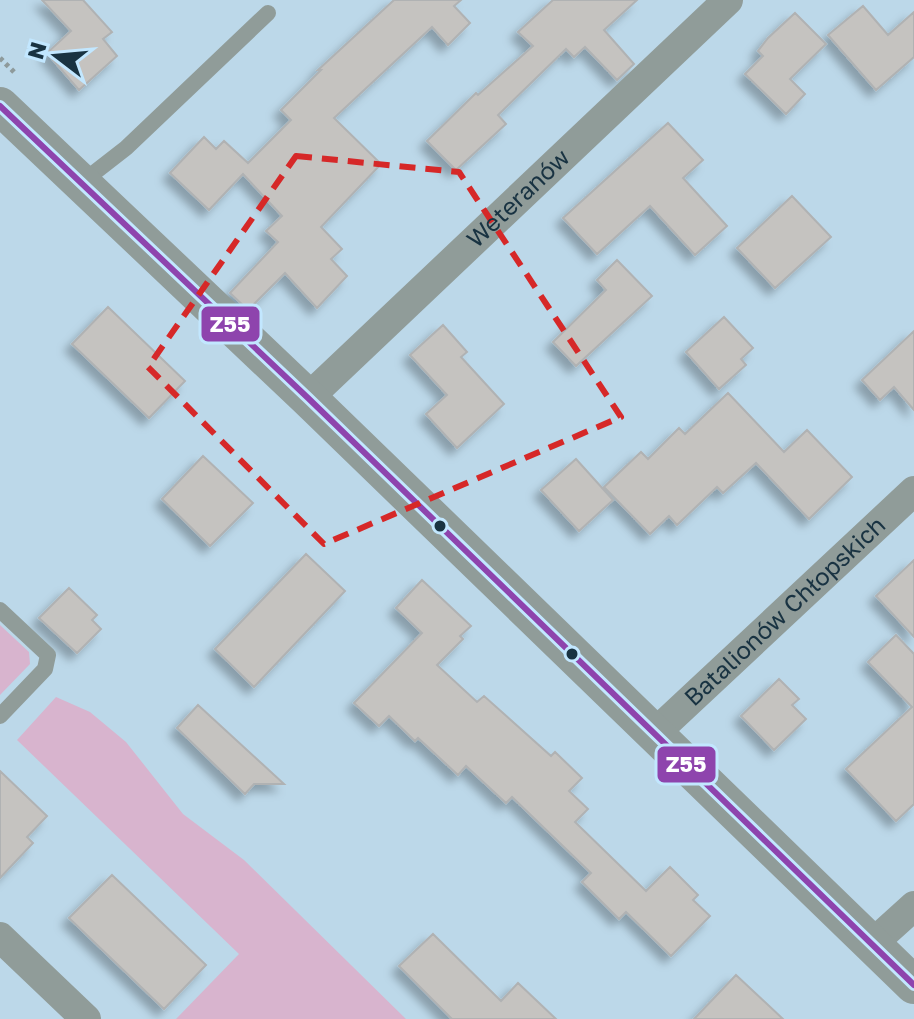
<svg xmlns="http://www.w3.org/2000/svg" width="914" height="1019" viewBox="0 0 914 1019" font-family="'Golos Text',sans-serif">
  <defs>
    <filter id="shadow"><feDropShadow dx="-7" dy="7" stdDeviation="4" flood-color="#0004"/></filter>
  </defs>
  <rect width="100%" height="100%" fill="#bcd8e9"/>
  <path fill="#d8b4ce" d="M 0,625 L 29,652 L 30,664 L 0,695 Z
    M 56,697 L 90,712 L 126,742 L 183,814 L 244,860 L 406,1019 L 176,1019 L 239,954 L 17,740 Z"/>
  <path fill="#c5c3c0" stroke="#b0b2b3" stroke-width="2" filter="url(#shadow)" d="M 42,0 L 83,0 L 112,32 L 103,39 L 117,56 L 79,90 L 47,53 L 71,31 Z
    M 394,0 L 461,0 L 454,6 L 470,23 L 448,45 L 432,27 L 334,118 L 381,164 L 321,227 L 342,249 L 331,259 L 347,276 L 317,308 L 285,273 L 248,310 L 230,293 L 278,242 L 266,231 L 282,216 L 243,174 L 209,210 L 170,173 L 204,137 L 216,149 L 224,141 L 248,163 L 291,120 L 281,110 L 321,70 L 318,70 Z
    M 553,0 L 637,0 L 604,30 L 634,64 L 617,80 L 585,47 L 574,57 L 566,49 L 498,115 L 506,124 L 456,170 L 427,141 L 476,93 L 478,95 L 533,46 L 518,32 Z
    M 863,6 L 888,35 L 914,12 L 914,57 L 876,90 L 828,35 Z
    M 795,13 L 826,44 L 790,79 L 805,94 L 786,114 L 745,74 L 763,56 L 758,51 L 768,38 Z
    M 668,123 L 703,160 L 683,178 L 727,226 L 695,255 L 650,206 L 597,254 L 563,218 Z
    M 792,196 L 831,237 L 775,288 L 737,248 Z
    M 617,260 L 652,296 L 576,366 L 553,342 L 606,290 L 597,280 Z
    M 108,307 L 185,381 L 149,418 L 72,344 Z
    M 724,317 L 753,348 L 741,359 L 746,365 L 719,389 L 686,352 Z
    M 443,325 L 467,352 L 461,357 L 504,404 L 457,448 L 426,414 L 447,395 L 410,355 Z
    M 914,331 L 914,410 L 894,387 L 880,400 L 862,380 Z
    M 728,393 L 784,452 L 807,430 L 852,477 L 809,519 L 756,463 L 723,493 L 717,487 L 677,525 L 669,516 L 650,534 L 604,487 L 641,452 L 648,459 L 679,428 L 685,434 Z
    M 203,456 L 253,503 L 210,546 L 162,499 Z
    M 576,459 L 613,500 L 579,531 L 541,490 Z
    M 306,554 L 345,591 L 254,687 L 215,649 Z
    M 914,560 L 914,637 L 876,596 Z
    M 422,580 L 471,626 L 460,636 L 463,639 L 437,665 L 477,702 L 484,696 L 551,756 L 555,752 L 582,778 L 569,791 L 588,809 L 575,822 L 646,891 L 670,867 L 698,895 L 693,900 L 710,916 L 671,956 L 626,912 L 619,919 L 582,882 L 591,873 L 512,797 L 506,803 L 466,766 L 458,775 L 418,738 L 415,741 L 389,716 L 379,726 L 354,703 L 422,633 L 396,608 Z
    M 69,588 L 97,615 L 92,620 L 101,629 L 77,653 L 39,618 Z
    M 896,635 L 914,654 L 914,804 L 896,821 L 846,769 L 912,707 L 868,662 Z
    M 779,679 L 799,699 L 792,705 L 806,719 L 774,750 L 741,716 Z
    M 198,705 L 284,784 L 254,784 L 245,794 L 177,728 Z
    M 0,771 L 47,816 L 27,837 L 33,843 L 0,878 Z
    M 112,875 L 206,965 L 164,1009 L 69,918 Z
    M 433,934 L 501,1001 L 518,983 L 556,1019 L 452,1019 L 399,966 Z
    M 736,975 L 783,1019 L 694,1019 Z"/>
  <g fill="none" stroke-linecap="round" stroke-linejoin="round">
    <path stroke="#8e9a9b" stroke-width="5" stroke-dasharray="4 4" stroke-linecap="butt" d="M 0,58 L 14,72"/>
    <path stroke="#909c99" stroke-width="16" d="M 81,183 L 126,148 L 268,13
      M 0,610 L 48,655 L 45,669 L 0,716"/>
    <g stroke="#909c99" stroke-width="30">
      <path id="s1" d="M 308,398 L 728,0"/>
      <path id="s2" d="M 655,733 L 914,491"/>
      <path d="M 0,937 L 86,1019"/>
      <path d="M 872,944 L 914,906"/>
    </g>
    <path stroke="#909c99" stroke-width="38" d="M 0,106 L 308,398 L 914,985"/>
    <defs>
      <path id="bus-1" d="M 0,106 L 308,398 L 914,985"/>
    </defs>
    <use href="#bus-1" stroke="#c2e7ff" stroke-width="12"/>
    <use href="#bus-1" stroke="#8e44ad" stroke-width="6"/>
  </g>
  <path fill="none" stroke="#d62828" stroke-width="6" stroke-dasharray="16 10" stroke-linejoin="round" d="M 296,156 L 459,172 L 621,417 L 324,544 L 148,367 Z"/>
  <g fill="#193342" stroke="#c2e7ff" stroke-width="3">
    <circle cx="440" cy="526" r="7"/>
    <circle cx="572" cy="654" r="7"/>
  </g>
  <g text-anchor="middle" stroke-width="7" stroke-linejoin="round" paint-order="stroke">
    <g font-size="24" fill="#193342" stroke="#c2e7ff">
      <text dy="8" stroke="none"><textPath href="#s1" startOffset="290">Weteranów</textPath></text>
      <text dy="8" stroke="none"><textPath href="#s2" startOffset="178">Batalionów Chłopskich</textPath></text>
    </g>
  </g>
  <g stroke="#c2e7ff" stroke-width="3">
    <rect x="200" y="305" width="61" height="38" rx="8" fill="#8e44ad"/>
    <rect x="656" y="745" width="61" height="39" rx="8" fill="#8e44ad"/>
  </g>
  <g font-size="22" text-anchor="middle" font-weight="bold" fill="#fff">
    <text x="230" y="332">Z55</text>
    <text x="686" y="772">Z55</text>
  </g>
  <g transform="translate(56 56) rotate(286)" stroke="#c2e7ff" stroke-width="6" paint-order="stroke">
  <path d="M0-6L14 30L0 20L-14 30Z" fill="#193342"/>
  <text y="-12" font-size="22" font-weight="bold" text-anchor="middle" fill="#193342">N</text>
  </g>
</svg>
